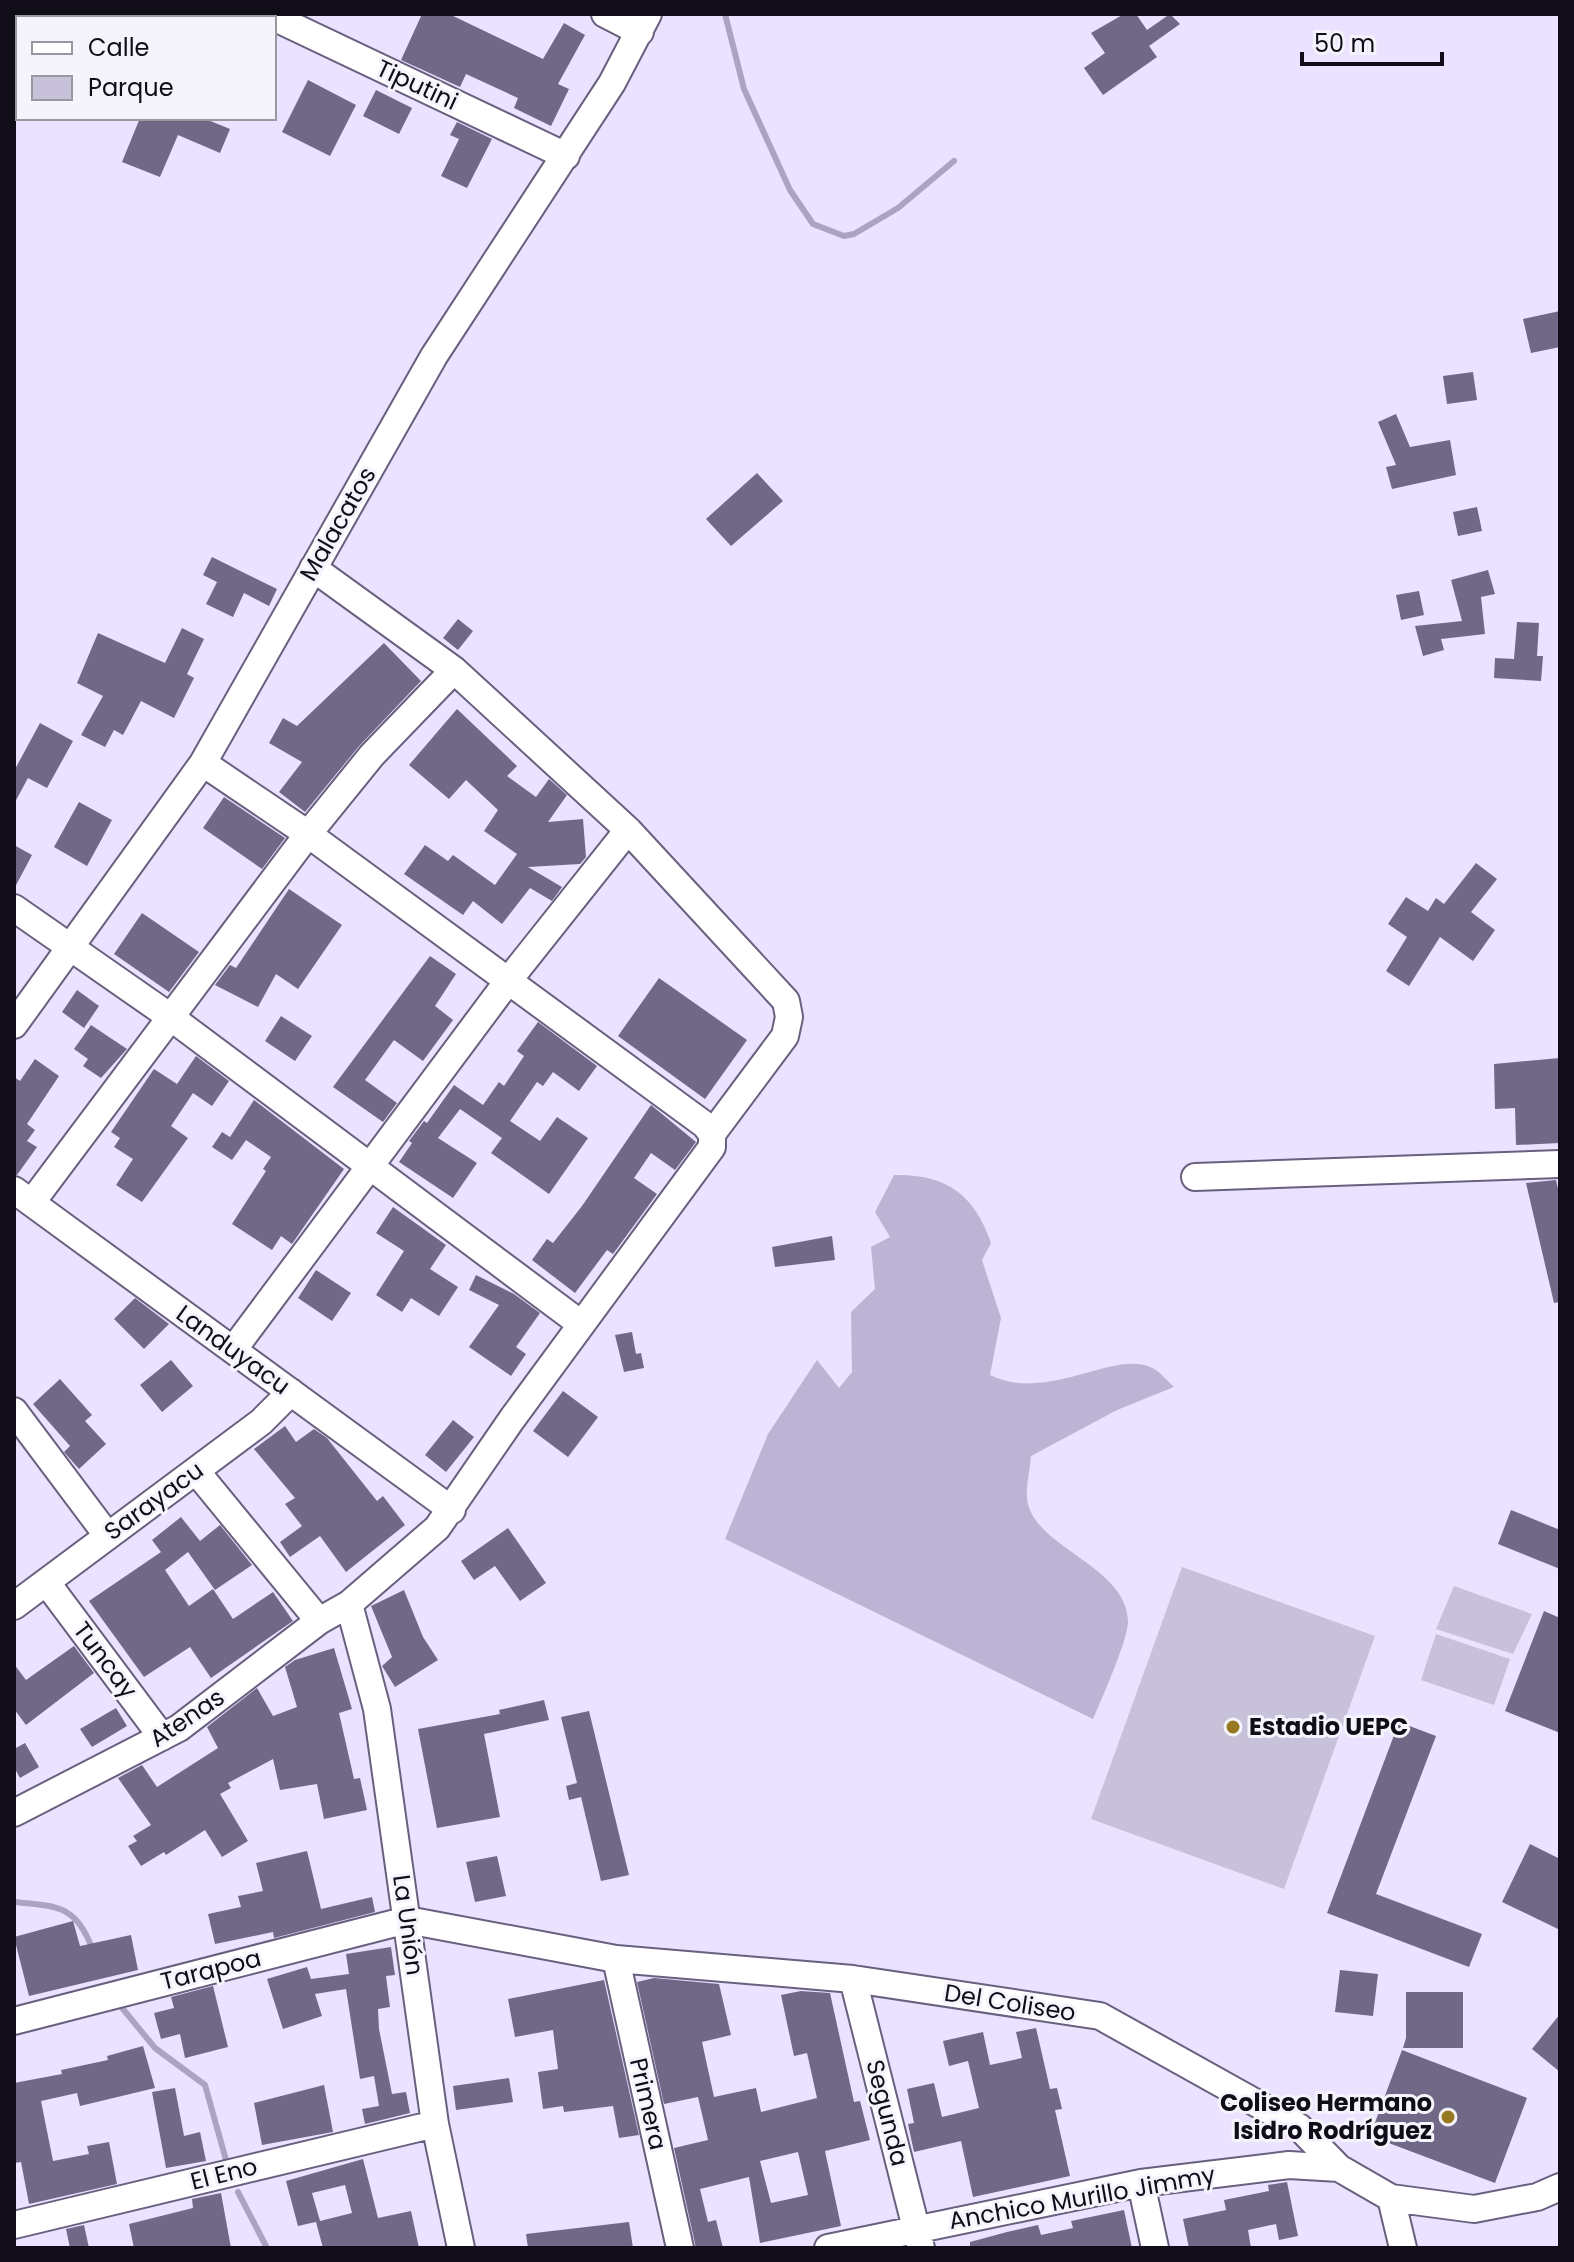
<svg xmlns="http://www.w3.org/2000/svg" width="1574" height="2262" viewBox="0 0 1574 2262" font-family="Poppins,sans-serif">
  <rect width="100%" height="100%" fill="#eae2ff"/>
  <path fill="#c8c1da" d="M 1182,1567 L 1375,1636 L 1284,1889 L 1091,1819 Z
    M 1454,1586 L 1532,1614 L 1513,1654 L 1436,1629 Z
    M 1436,1634 L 1510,1659 L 1494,1705 L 1421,1680 Z"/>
  <path fill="#bdb3d4" d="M 894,1175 C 945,1174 974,1193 991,1243 L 982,1260 L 1001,1318 L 990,1375 C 1047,1403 1112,1351 1150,1367 C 1159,1370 1167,1381 1174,1387 L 1117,1410 L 1031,1456 C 1030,1469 1026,1485 1027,1498 C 1031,1547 1127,1565 1128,1621 C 1128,1640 1102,1698 1093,1719 L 725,1539 L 768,1434 L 817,1360 L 839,1388 L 852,1372 L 851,1312 L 875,1289 L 871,1247 L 890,1237 L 875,1212 Z"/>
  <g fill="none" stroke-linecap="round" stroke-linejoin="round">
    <path stroke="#aca3c2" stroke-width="6" d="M 725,14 L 744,89 L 790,190 L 813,224 L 844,236 L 854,234 L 898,208 L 954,161
      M 14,1902 C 57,1906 77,1905 93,1951
      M 118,2003 L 155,2048 L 205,2085 L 226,2160
      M 238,2192 L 267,2248"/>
  </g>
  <path fill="#716887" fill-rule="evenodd" d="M 422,14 L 449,14 L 543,59 L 564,23 L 585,35 L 558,84 L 569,89 L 551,126 L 514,108 L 518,98 L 466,74 L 460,87 L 401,60 Z
    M 1124,14 L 1136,14 L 1147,30 L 1170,14 L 1180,24 L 1149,46 L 1157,57 L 1103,95 L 1084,68 L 1105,53 L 1091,33 Z
    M 308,80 L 356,105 L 330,156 L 282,132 Z
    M 376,90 L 412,108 L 399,134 L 363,116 Z
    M 140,118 L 203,118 L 230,129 L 220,153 L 178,135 L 160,177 L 122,162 Z
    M 457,122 L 492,139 L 467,188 L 441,176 L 459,139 L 450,135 Z
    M 1560,311 L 1560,347 L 1531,353 L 1523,319 Z
    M 1473,372 L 1477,400 L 1447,404 L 1443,376 Z
    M 1396,414 L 1410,447 L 1450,440 L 1456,475 L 1392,489 L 1386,467 L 1396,465 L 1378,422 Z
    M 757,473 L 783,501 L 731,546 L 706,519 Z
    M 1477,507 L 1482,531 L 1458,536 L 1453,512 Z
    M 212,557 L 277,589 L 269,606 L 244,593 L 233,617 L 206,604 L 217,582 L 203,575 Z
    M 1488,570 L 1495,594 L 1481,597 L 1485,634 L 1441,639 L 1444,650 L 1423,656 L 1415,626 L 1462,621 L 1451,580 Z
    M 1419,591 L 1424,615 L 1401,620 L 1396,595 Z
    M 458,619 L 473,631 L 458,650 L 443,638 Z
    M 1517,622 L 1539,623 L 1537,656 L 1543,656 L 1541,681 L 1494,678 L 1495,658 L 1514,659 Z
    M 182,628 L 204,639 L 187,674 L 194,678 L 174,718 L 141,701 L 123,735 L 114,730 L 105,747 L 81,735 L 103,696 L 77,683 L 98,633 L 165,663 Z
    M 384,643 L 421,681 L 360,745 L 305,812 L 279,792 L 302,762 L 269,743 L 283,718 L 297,726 Z
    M 457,709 L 517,766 L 507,776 L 536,797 L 549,779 L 567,795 L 548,822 L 583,819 L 586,857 L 580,864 L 528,867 L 562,887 L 552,901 L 530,888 L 502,924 L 473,901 L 463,915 L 404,874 L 425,845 L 448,861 L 453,855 L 495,885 L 517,854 L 484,831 L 498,810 L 466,780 L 449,799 L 409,765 Z
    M 40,723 L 73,741 L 47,788 L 28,778 L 14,804 L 14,771 Z
    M 224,797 L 285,838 L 262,869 L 203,828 Z
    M 79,802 L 112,820 L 87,866 L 54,847 Z
    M 14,845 L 32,855 L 14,889 Z
    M 1476,863 L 1497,879 L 1471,912 L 1495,930 L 1473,961 L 1440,937 L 1409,986 L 1386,971 L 1407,937 L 1388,924 L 1406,897 L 1428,911 L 1436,898 L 1444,904 Z
    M 289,889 L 342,925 L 298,989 L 276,974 L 258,1007 L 215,985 L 230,965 L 236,968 Z
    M 142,913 L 199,952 L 169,992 L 114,954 Z
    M 430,956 L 456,974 L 435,1006 L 453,1020 L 423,1061 L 394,1040 L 365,1080 L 397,1103 L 383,1122 L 333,1087 Z
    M 659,978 L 747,1040 L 705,1099 L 618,1036 Z
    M 77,990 L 99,1006 L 84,1028 L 62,1012 Z
    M 281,1016 L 312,1036 L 295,1061 L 265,1041 Z
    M 538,1022 L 597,1066 L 579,1091 L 553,1072 L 543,1086 L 537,1082 L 510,1121 L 540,1141 L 557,1117 L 588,1138 L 549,1194 L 491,1153 L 502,1138 L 460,1109 L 438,1138 L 477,1163 L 453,1198 L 399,1162 L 412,1143 L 409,1141 L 424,1121 L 427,1123 L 454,1085 L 483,1105 L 499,1082 L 504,1086 L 524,1056 L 517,1051 Z
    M 91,1025 L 127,1049 L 101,1078 L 83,1066 L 88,1059 L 74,1049 Z
    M 196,1056 L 229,1081 L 212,1106 L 193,1093 L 171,1126 L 188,1138 L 142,1202 L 116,1185 L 133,1159 L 114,1147 L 120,1138 L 111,1132 L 154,1069 L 177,1084 Z
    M 1560,1058 L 1560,1143 L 1516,1145 L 1515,1108 L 1495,1109 L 1494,1064 Z
    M 35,1059 L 59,1076 L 27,1124 L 35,1130 L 27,1141 L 37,1147 L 17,1175 L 14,1174 L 14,1077 L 20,1081 Z
    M 254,1100 L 344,1169 L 292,1244 L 281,1236 L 272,1250 L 232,1224 L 266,1171 L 263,1169 L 271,1157 L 246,1140 L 232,1160 L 212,1147 L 222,1132 L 230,1137 Z
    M 651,1105 L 696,1142 L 675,1170 L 651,1153 L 634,1178 L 657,1194 L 613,1254 L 607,1250 L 575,1293 L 532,1260 L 547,1239 L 553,1243 L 582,1206 Z
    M 1556,1180 L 1560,1197 L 1560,1302 L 1554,1303 L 1526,1183 Z
    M 393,1207 L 446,1245 L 430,1269 L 458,1287 L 439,1316 L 411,1298 L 402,1312 L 376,1295 L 404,1251 L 376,1233 Z
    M 832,1236 L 835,1260 L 775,1267 L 772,1247 Z
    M 316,1270 L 351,1293 L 332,1321 L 298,1298 Z
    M 476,1275 L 514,1294 L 540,1313 L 516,1347 L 526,1354 L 511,1376 L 469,1347 L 499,1305 L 469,1290 Z
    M 135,1298 L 169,1324 L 144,1349 L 114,1319 Z
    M 632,1332 L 636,1354 L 641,1353 L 644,1368 L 624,1372 L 615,1335 Z
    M 171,1360 L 193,1386 L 162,1412 L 140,1385 Z
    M 60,1379 L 92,1415 L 85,1421 L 106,1444 L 79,1469 L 64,1452 L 70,1446 L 33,1404 Z
    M 563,1391 L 598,1417 L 568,1457 L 533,1431 Z
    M 453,1420 L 474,1437 L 446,1472 L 425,1455 Z
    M 285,1426 L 296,1442 L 314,1429 L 327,1438 L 377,1501 L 383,1496 L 405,1525 L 346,1572 L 320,1536 L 290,1557 L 280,1542 L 302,1526 L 285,1504 L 295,1498 L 254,1449 Z
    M 1511,1510 L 1560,1530 L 1560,1569 L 1498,1544 Z
    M 181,1517 L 200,1541 L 220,1525 L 252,1565 L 215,1590 L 188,1552 L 165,1570 L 189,1606 L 213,1589 L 233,1619 L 273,1592 L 293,1621 L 211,1678 L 190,1647 L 144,1677 L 89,1601 L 161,1552 L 152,1540 Z
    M 508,1528 L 546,1583 L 520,1601 L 495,1566 L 474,1580 L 461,1561 Z
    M 404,1590 L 423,1637 L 438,1660 L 395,1687 L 382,1666 L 392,1657 L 371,1606 Z
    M 1544,1611 L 1560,1618 L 1560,1733 L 1505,1711 Z
    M 74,1646 L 94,1673 L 26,1725 L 14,1709 L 14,1664 L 26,1680 Z
    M 334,1648 L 352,1709 L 339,1713 L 354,1779 L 360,1778 L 367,1810 L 324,1819 L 317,1784 L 280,1790 L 273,1759 L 228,1783 L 231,1788 L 220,1794 L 248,1841 L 222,1857 L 205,1830 L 166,1855 L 164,1852 L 141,1866 L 128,1846 L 137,1841 L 133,1836 L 151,1825 L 118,1778 L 142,1765 L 157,1787 L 218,1748 L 207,1727 L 257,1688 L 273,1716 L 297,1707 L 285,1667 L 295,1660 Z
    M 544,1700 L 549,1720 L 484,1734 L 500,1817 L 437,1828 L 418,1729 L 500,1714 L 499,1710 Z
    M 116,1708 L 127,1726 L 92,1747 L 80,1729 Z
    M 589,1711 L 629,1875 L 601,1881 L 581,1797 L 569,1800 L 566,1786 L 577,1783 L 561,1717 Z
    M 1399,1722 L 1436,1736 L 1376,1894 L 1482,1934 L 1469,1967 L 1327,1913 Z
    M 25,1743 L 39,1767 L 20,1778 L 14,1767 L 14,1749 Z
    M 1530,1844 L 1560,1859 L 1560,1930 L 1502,1902 Z
    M 307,1851 L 321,1909 L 372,1897 L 375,1912 L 274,1938 L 273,1932 L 215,1944 L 208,1914 L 241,1907 L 238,1896 L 263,1891 L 256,1863 Z
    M 497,1856 L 506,1896 L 475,1902 L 466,1862 Z
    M 73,1921 L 80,1946 L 131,1935 L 138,1970 L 29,1996 L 14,1937 Z
    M 391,1947 L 395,1975 L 386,1976 L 390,2007 L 378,2009 L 379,2029 L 392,2094 L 406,2092 L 410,2113 L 365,2124 L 362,2109 L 379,2106 L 374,2076 L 360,2079 L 346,1989 L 315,1994 L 322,2016 L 283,2029 L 267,1979 L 307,1967 L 311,1979 L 349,1974 L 346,1954 Z
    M 1340,1970 L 1378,1974 L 1373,2016 L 1335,2012 Z
    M 654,1978 L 719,1984 L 731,2035 L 702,2042 L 714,2097 L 756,2088 L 761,2112 L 817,2098 L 807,2053 L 794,2056 L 781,1995 L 801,1991 L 830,1993 L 854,2102 L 860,2101 L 870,2140 L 825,2151 L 841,2226 L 760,2243 L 749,2177 L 700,2189 L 708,2222 L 716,2220 L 723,2248 L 696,2248 L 674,2148 L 708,2140 L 698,2097 L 664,2104 L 637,1982 ZM 798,2152 L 808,2195 L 771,2203 L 760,2161 Z
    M 604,1980 L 639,2135 L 619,2138 L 613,2106 L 564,2112 L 563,2106 L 543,2109 L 538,2072 L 558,2069 L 553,2030 L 515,2037 L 508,1999 Z
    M 213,1986 L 228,2047 L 185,2058 L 180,2034 L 161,2039 L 154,2013 L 174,2008 L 171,1997 Z
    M 1406,1992 L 1463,1992 L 1463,2048 L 1403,2048 L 1406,2038 Z
    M 1560,2014 L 1560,2072 L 1532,2049 Z
    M 1036,2028 L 1050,2089 L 1057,2088 L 1062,2109 L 1055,2110 L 1070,2176 L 973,2197 L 961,2141 L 914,2152 L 908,2124 L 914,2123 L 907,2089 L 934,2083 L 942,2117 L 979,2108 L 968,2061 L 949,2066 L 943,2041 L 983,2032 L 990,2065 L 1022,2058 L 1016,2032 Z
    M 143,2046 L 155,2088 L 80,2106 L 77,2093 L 41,2101 L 53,2161 L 89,2154 L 87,2146 L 109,2142 L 117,2184 L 29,2204 L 21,2162 L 14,2163 L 14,2083 L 62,2074 L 61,2070 L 108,2060 L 107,2056 Z
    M 1402,2050 L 1527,2098 L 1495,2183 L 1370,2136 Z
    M 509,2078 L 513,2102 L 456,2110 L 453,2086 Z
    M 324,2085 L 333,2132 L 262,2145 L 254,2103 Z
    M 175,2088 L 184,2136 L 200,2132 L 206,2161 L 166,2168 L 152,2092 Z
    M 363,2159 L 378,2218 L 411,2211 L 419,2248 L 323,2248 L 316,2222 L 352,2213 L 345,2185 L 312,2193 L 320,2221 L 298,2226 L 286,2181 Z
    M 1287,2182 L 1298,2236 L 1279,2240 L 1276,2224 L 1248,2230 L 1251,2248 L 1189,2248 L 1183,2219 L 1226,2210 L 1224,2200 L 1269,2191 L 1268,2185 Z
    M 221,2193 L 231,2248 L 134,2248 L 129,2224 L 193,2208 L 192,2199 Z
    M 1124,2210 L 1132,2248 L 970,2248 L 970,2242 L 1007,2232 L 1038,2225 L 1041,2235 L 1073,2228 L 1071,2221 Z
    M 629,2222 L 633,2248 L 528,2248 L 526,2234 Z
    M 84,2225 L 89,2248 L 70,2248 L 66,2229 Z"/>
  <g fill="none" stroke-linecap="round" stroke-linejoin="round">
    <defs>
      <path id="minor" d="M 267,14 L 566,156
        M 605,14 L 640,32
        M 174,18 L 176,14
        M 313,568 L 454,670 L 628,830 L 786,1001 L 789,1017 L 785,1036 L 712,1134
        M 14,908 L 169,1016 L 581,1324
        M 14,1025 L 203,763 L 434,356 L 612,83 L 648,14
        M 1195,1177 L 1560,1164
        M 14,1190 L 452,1510
        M 32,1202 L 308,834 L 372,755 L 454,670
        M 233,1350 L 508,981 L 628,830
        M 14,1411 L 107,1535
        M 196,1471 L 319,1621
        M 47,1583 L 162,1737
        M 349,1604 L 377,1709 L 435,2124 L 461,2248
        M 14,1606 L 261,1422 L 291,1392
        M 14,1813 L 179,1728 L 319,1621 L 349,1604 L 437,1528 L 512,1419 L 712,1147 L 712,1134 L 705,1125 L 308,834 L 203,763
        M 616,1959 L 680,2248
        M 853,1979 L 921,2248
        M 14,2021 L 407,1920 L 616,1959 L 853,1979 L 1100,2016 L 1299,2127 L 1339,2168 L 1391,2198 L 1474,2209 L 1537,2197 L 1560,2187
        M 1141,2183 L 1155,2248
        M 1391,2198 L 1403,2248
        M 14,2225 L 435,2124
        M 828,2248 L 1141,2183 L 1289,2165 L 1339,2168"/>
    </defs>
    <use href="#minor" stroke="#695f7e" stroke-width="30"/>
    <use href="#minor" stroke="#fff" stroke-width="26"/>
  </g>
  <g fill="#977921" stroke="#f5f3fb" stroke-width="3">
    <circle cx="1233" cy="1727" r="8"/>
    <circle cx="1448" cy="2117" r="8"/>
  </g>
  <g text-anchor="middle" stroke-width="6" stroke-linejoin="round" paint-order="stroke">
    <g font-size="24" fill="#100c18" stroke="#f5f3fb">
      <text transform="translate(417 85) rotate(25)" y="8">Tiputini</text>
      <text transform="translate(338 524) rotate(-60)" y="8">Malacatos</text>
      <text transform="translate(233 1350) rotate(36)" y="8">Landuyacu</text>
      <text transform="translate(154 1501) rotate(-36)" y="8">Sarayacu</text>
      <text transform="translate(105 1660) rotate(53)" y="8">Tuncay</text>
      <text transform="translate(187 1718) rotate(-34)" y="8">Atenas</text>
      <text transform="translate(408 1925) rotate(82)" y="8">La Unión</text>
      <text transform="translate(211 1970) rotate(-14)" y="8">Tarapoa</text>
      <text transform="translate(1010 2003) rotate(9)" y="8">Del Coliseo</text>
      <text transform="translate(648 2104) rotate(77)" y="8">Primera</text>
      <text transform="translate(887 2113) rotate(76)" y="8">Segunda</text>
      <text transform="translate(224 2174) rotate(-14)" y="8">El Eno</text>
      <text transform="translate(1082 2198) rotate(-10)" y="8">Anchico Murillo Jimmy</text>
    </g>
    <g font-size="24" font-weight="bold" fill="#100c18" stroke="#f5f3fb" text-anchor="start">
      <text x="1249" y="1735">Estadio UEPC</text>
      <text x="1432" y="2111" text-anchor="end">Coliseo Hermano<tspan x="1432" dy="28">Isidro Rodríguez</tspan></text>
    </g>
  </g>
  <rect width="1574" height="2262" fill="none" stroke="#100c18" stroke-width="32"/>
  <rect x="16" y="16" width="260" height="104" fill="#f5f3fb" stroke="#9997a0" stroke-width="2"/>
  <rect x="32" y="42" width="40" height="12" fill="#ffffff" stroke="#9997a0" stroke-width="2"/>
  <text x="88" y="56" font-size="24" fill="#100c18">Calle</text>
  <rect x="32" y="76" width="40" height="24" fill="#c8c1da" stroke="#9997a0" stroke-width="2"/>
  <text x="88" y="96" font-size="24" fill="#100c18">Parque</text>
  <path d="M1302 52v12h140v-12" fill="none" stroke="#100c18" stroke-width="4"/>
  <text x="1314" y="52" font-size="24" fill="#100c18" stroke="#f5f3fb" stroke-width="6" paint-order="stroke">50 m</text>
</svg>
